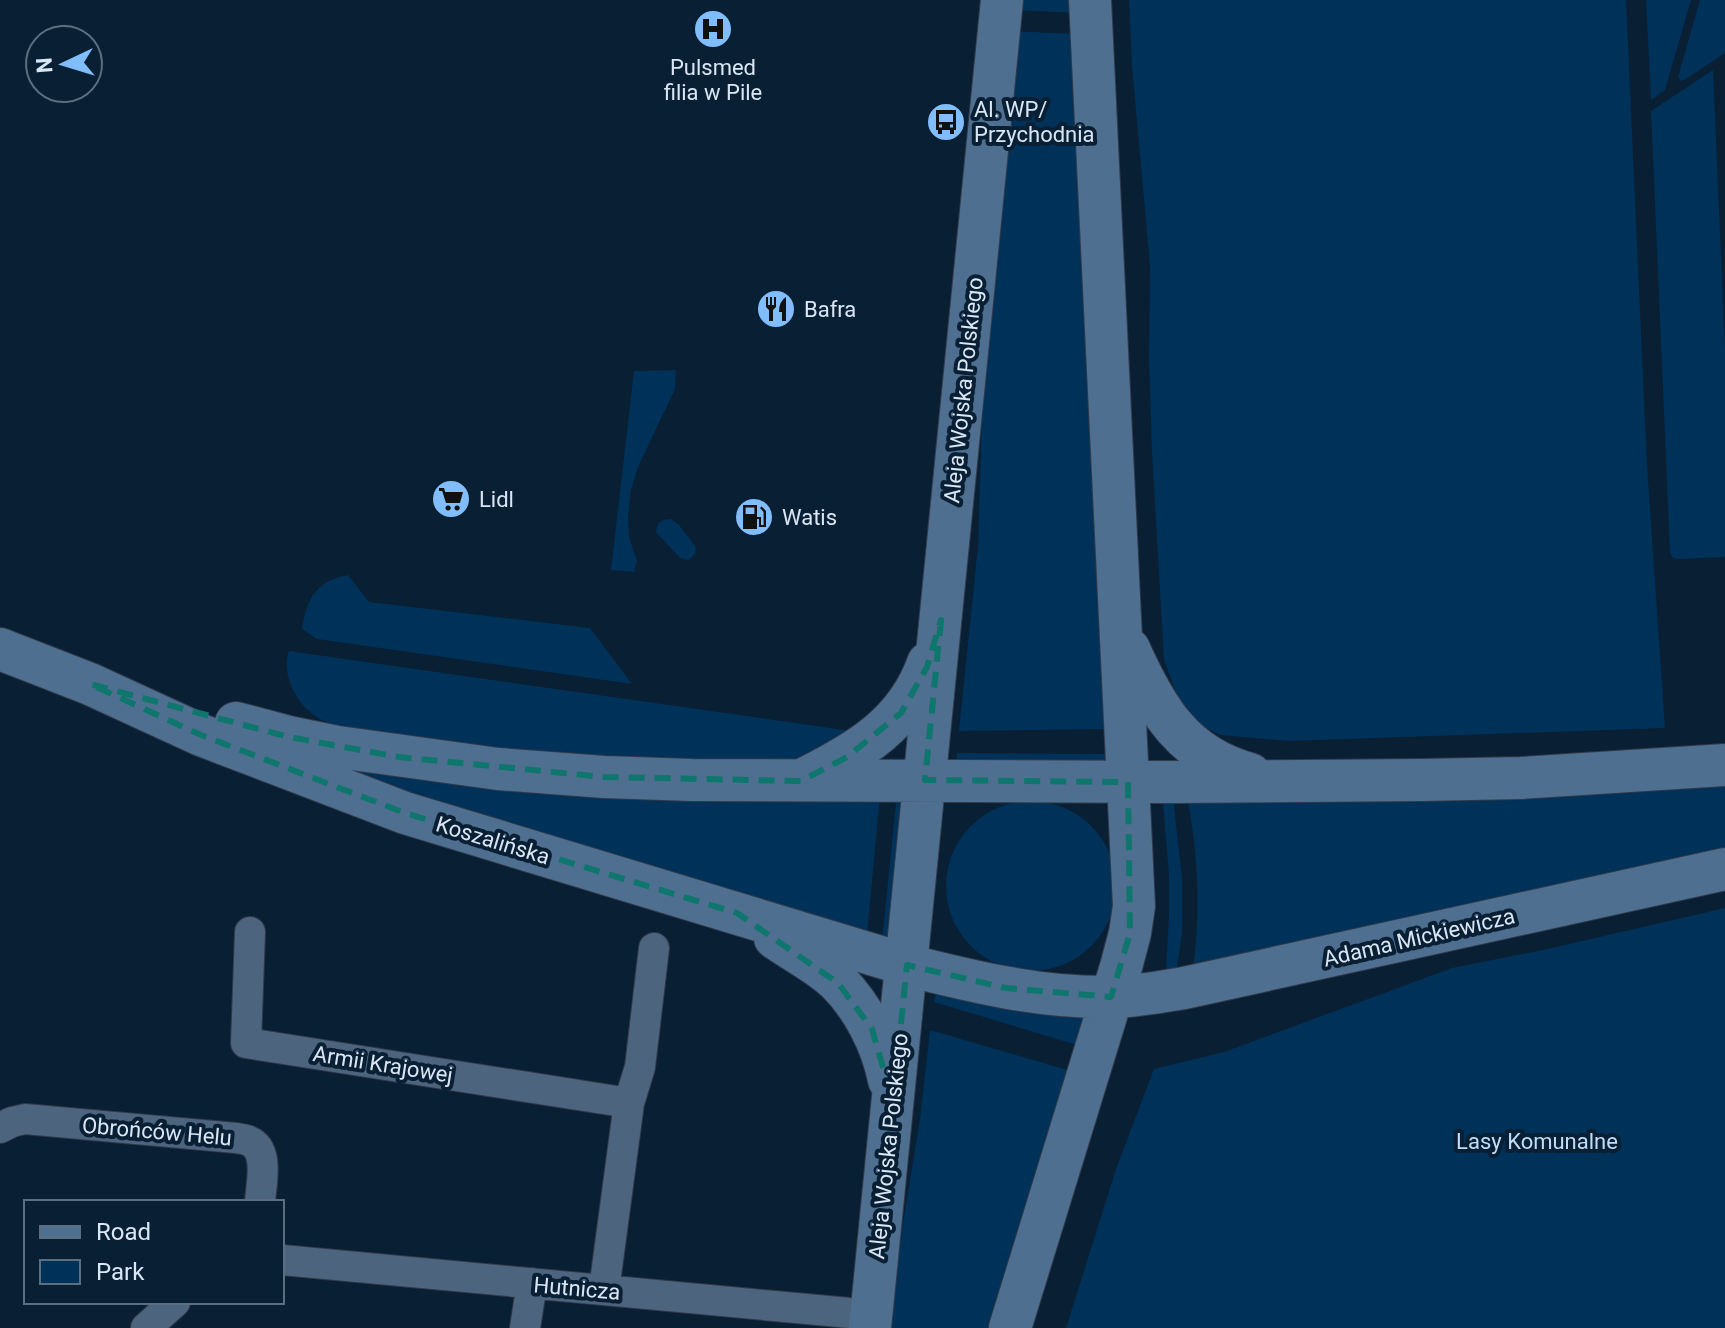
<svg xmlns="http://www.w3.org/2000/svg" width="1725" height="1328" viewBox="0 0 1725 1328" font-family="Roboto,sans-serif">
  <rect width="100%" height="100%" fill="#091f33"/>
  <path fill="#003158" d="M 1017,0 L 1074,0 L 1075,13 L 1016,10 Z
    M 1129,0 L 1626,0 L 1647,465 L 1665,728 L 1289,741 L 1220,735 L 1196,723 L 1181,706 L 1164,660 L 1152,453 L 1149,360 L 1150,266 L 1132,66 Z
    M 1646,0 L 1691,0 L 1665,90 L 1651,100 Z
    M 1700,0 L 1725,0 L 1725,53 L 1686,79 L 1681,81 L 1678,77 Z
    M 1013,31 L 1074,34 L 1110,729 L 959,731 L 978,546 L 985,318 Z
    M 1713,70 L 1725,349 L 1725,557 L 1680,559 L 1673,558 L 1670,552 L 1651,111 Z
    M 676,370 L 675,389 L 638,467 L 631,490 L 628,517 L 629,537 L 637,561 L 634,572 L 611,570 L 634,371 Z
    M 671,519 L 679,525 L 696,547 L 695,554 L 689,560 L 680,558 L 656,532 C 658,522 660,519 671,519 Z
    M 348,575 L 369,602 L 590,628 L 632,684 L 317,639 L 302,629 C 307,598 316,581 348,575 Z
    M 289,651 L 858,732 L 803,763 L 521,755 L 345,728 C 337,725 327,723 320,719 C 298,708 280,674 289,651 Z
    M 250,736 L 880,795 L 867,935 L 433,810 Z
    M 957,753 L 1112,754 L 1109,765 L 957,762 Z
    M 1725,780 L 1725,854 L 1193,969 C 1201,910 1198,854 1187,796 Z
    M 897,793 L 906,794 L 893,940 L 882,941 Z
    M 1173,797 L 1182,878 L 1182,932 L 1176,974 L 1169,974 L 1166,969 L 1169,916 L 1169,874 L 1163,805 L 1165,799 Z
    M946 886a85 85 0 1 1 170 0a85 85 0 1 1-170 0Z
    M 1725,908 L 1725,1328 L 1066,1328 L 1116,1169 L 1154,1069 L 1224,1052 L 1452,968 L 1543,950 Z
    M 936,994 L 1082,1016 L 1084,1021 L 1077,1045 L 934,1002 Z
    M 930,1030 L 1071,1071 L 994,1328 L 886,1328 L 920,1119 Z"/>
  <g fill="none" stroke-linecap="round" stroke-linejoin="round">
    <defs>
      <path id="street" d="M 250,932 L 246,1043 L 629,1103 L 604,1290
        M 629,1103 L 640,1067 L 654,948
        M 0,1128 L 12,1122 L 25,1119 L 236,1138 C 241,1139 245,1139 249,1141 C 270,1150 261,1184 260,1202
        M 282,1260 L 871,1315
        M 146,1328 L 175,1302
        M 525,1328 L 532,1283"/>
      <path id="secondary" d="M 0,649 L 90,684 L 201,735 L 405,813 L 907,965 C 973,982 1041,998 1110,997 C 1134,997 1159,992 1184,988 L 1725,869
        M 1129,649 C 1156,709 1183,756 1250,774
        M 236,723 L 289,737 L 338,747 L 498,769 L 604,777 L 692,780 L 1175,782 L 1421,780 L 1521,778 L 1725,765
        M 806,778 C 860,751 907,723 928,663
        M 775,938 C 795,952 819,964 837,981 C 863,1007 882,1044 889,1080
        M 870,1328 L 1002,0
        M 1010,1328 L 1121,967 L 1130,933 L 1134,906 L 1090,0"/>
    </defs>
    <use href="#street" stroke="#30394a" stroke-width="32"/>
    <use href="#secondary" stroke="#30394a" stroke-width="44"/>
    <use href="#street" stroke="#4c647d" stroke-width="30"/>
    <use href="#secondary" stroke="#4f6f90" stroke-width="42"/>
  </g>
  <path fill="none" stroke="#0f766e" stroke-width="6" stroke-dasharray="16 10" stroke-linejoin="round" d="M 941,620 L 925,780 L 1128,782 L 1130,933 L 1111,997 L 1006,988 L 907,965 L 893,1102 L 872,1029 L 838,983 L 737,913 L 405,813 L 201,735 L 90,684 L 289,737 L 399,757 L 604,777 L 801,781 L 847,757 L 901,713 L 927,667 Z"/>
  <defs>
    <symbol id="hospital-disc" viewBox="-11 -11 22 22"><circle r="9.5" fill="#80bdfa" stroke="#091f33"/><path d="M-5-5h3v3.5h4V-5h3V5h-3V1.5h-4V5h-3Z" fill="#111"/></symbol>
    <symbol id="bus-disc" viewBox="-11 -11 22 22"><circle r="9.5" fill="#80bdfa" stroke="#091f33"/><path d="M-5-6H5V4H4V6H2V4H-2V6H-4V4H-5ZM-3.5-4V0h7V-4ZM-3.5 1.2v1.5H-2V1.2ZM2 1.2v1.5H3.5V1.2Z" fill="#111"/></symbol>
    <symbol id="restaurant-disc" viewBox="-11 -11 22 22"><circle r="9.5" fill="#80bdfa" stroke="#091f33"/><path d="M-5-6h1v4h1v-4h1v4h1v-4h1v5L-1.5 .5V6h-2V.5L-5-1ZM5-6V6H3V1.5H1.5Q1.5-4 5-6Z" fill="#111"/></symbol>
    <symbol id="supermarket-disc" viewBox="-11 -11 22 22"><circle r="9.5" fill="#80bdfa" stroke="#091f33"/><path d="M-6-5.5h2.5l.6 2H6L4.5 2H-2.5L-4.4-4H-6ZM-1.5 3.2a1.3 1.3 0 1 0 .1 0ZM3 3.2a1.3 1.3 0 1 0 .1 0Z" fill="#111"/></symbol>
    <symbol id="fuel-disc" viewBox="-11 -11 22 22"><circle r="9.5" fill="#80bdfa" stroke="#091f33"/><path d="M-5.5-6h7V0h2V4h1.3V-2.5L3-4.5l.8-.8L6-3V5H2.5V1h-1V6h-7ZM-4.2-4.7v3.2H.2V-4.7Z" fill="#111"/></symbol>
  </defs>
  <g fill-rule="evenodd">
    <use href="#hospital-disc" x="691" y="7" width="44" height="44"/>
    <use href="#bus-disc" x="924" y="100" width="44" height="44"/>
    <use href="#restaurant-disc" x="754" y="287" width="44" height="44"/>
    <use href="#supermarket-disc" x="429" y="477" width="44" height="44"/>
    <use href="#fuel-disc" x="732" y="495" width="44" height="44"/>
  </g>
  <g text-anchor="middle" stroke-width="8" stroke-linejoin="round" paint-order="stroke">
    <g font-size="22" fill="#d9e6f5" stroke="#091f33" text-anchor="start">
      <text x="713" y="75" text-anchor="middle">Pulsmed<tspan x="713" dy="25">filia w Pile</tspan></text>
      <text x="974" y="117">Al. WP/<tspan x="974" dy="25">Przychodnia</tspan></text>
      <text x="804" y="317">Bafra</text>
      <text x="479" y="507">Lidl</text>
      <text x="782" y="525">Watis</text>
    </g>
    <g font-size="22" fill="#d9e6f5" stroke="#091f33">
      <text transform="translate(963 390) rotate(-84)" y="8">Aleja Wojska Polskiego</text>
      <text transform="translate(493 840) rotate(17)" y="8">Koszalińska</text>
      <text transform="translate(1419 937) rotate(-13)" y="8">Adama Mickiewicza</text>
      <text transform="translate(383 1064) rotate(9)" y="8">Armii Krajowej</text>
      <text transform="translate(157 1131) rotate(5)" y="8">Obrońców Helu</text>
      <text transform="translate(888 1146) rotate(-84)" y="8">Aleja Wojska Polskiego</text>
      <text transform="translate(577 1288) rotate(5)" y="8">Hutnicza</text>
    </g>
    <g font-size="22" fill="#bfdcf9" stroke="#091f33">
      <text x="1537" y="1149">Lasy Komunalne</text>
    </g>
  </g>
  <rect x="24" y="1200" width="260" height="104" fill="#091f33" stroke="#5c6f81" stroke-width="2"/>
  <rect x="40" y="1226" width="40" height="12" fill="#4f6f90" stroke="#5c6f81" stroke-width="2"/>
  <text x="96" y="1240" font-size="24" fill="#d9e6f5">Road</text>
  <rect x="40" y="1260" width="40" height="24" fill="#003158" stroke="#5c6f81" stroke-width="2"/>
  <text x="96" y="1280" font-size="24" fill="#d9e6f5">Park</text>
  <g transform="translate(64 64) rotate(266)"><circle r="38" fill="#091f33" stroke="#5c6f81" stroke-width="2"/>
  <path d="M0-6L14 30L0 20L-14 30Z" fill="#80bdfa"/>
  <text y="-12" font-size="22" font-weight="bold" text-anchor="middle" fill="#d9e6f5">N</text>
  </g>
</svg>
